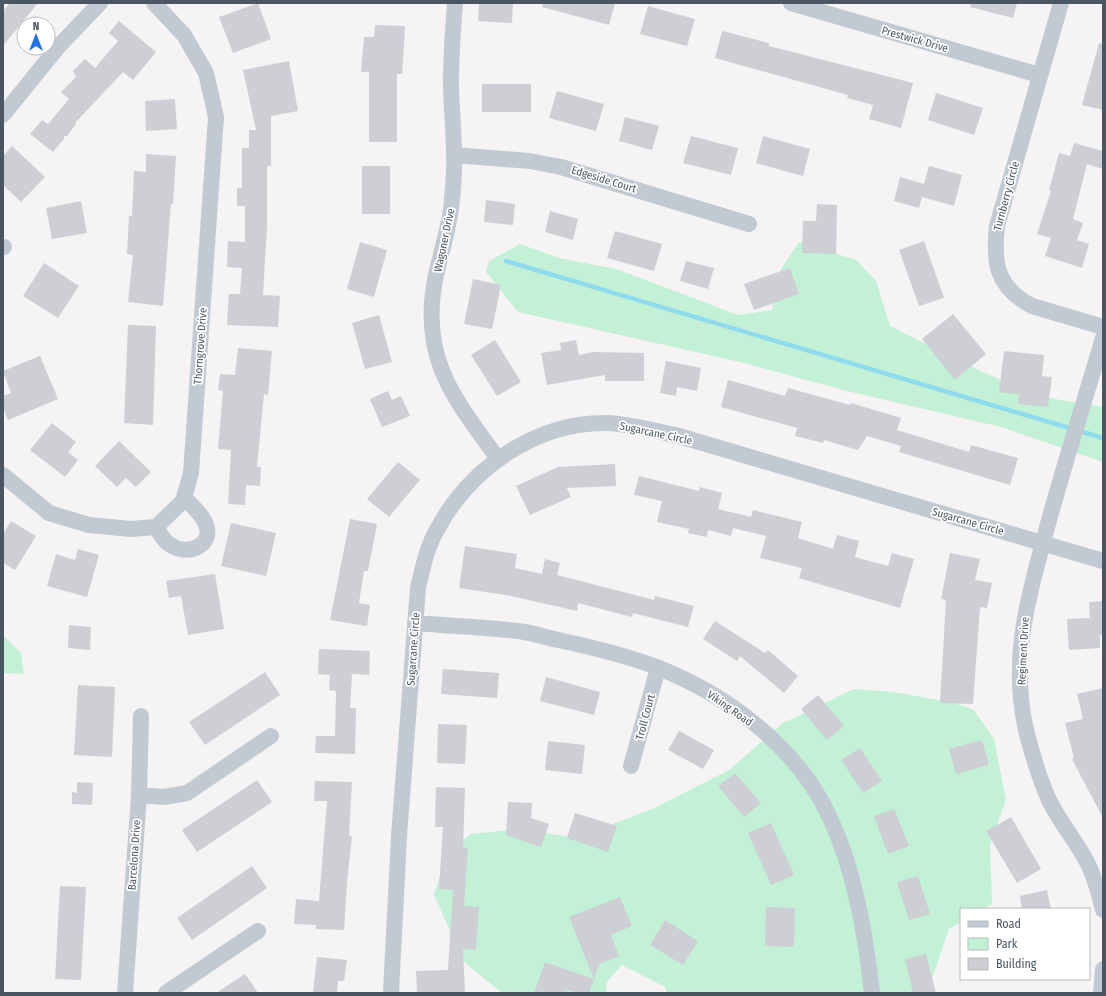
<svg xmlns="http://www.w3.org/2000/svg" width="1106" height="996" viewBox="0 0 1106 996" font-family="'Fira Sans Condensed',sans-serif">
  <rect width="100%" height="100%" fill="#f5f3f3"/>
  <path fill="#c3f1d5" d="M 799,242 L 856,260 L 876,281 L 890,326 L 965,364 L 1037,396 L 1103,407 L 1103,462 L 1001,427 L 847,391 L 740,362 L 518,312 L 486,272 L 489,261 L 520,244 L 559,258 L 616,269 L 738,315 L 772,310 L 781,269 Z
    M 3,635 L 21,653 L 24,674 L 3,673 Z
    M 854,689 L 894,692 L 954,703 L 974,710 L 994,739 L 1006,800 L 990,845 L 992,904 L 983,909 L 961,909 L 961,922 L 949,929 L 928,990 L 929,993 L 667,993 L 665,987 L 622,965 L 606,983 L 607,993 L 502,993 L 464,962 L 434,895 L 446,856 L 470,834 L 520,829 L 577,838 L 652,809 L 729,770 L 783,723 Z"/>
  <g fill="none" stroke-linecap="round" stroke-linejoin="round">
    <path stroke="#90daee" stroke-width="4.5" d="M 506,261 L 1103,438"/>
  </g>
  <path fill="#cdcfd5" d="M 10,3 L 38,3 L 3,46 L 3,11 Z
    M 258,3 L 271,39 L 233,53 L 219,17 Z
    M 479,3 L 513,3 L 512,23 L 478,21 Z
    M 543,3 L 615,3 L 609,25 L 542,7 Z
    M 971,3 L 1017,3 L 1013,18 L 970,7 Z
    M 648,6 L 695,19 L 687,46 L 640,34 Z
    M 119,21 L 156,52 L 133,80 L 123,72 L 75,123 L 76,124 L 67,136 L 64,136 L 64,139 L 53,152 L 30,134 L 42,120 L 48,124 L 69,99 L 61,92 L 76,77 L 73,71 L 85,59 L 95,68 L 118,41 L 109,33 Z
    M 375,25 L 405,26 L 402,74 L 397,74 L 397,142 L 369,142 L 369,72 L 361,72 L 364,37 L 374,37 Z
    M 722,31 L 769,43 L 769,46 L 913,83 L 901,128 L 869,119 L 873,105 L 847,98 L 848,95 L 715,58 Z
    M 1099,43 L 1103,44 L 1103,110 L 1082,105 Z
    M 289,61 L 298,111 L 271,116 L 271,166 L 267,166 L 267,227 L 263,295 L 280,296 L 278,327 L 227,325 L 229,294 L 240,294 L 242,268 L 227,267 L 228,241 L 245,242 L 245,206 L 237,206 L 237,188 L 242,188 L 242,148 L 249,148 L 249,130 L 256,130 L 243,70 Z
    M 482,84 L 531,84 L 531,112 L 482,112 Z
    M 557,91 L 604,104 L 596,131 L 549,118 Z
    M 936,93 L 983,108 L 974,135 L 928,120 Z
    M 175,99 L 177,129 L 146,131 L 145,101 Z
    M 625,117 L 659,126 L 652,150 L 619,141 Z
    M 691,136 L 738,148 L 731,175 L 683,163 Z
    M 763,136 L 810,149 L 803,176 L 756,163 Z
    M 1074,143 L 1103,151 L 1103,169 L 1087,164 L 1073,219 L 1083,223 L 1077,240 L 1089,244 L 1082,268 L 1045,256 L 1051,238 L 1037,234 L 1051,191 L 1049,190 L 1059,153 L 1070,156 Z
    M 12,146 L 45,177 L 21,202 L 3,185 L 3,156 Z
    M 146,154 L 176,156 L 173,204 L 171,204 L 163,306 L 128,302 L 133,255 L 127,254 L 129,216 L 132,216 L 134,171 L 146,172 Z
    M 362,166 L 390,166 L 390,214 L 362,214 Z
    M 929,166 L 962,175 L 954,206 L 922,197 L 919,208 L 894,201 L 900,177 L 924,184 Z
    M 486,200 L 515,204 L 513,225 L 484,222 Z
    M 81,201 L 87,233 L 52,239 L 46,208 Z
    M 817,204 L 837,205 L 836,254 L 802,253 L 803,221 L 816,221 Z
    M 550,211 L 578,219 L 573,240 L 545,232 Z
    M 615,231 L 662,244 L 654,271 L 607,258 Z
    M 924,241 L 944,298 L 919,306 L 899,250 Z
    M 360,242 L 387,250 L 374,297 L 347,289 Z
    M 686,261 L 714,268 L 708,289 L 680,281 Z
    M 44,263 L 79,286 L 58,318 L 23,296 Z
    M 790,268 L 799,294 L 754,310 L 744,284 Z
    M 473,279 L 501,285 L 492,329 L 464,324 Z
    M 953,314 L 986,354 L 955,380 L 922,339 Z
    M 379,315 L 392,362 L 365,369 L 352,323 Z
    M 128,325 L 156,326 L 153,425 L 124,423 Z
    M 495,340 L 521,382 L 497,396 L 471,355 Z
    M 576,340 L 579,355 L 593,352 L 644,353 L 644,381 L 605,381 L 605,375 L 547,385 L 541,353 L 561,350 L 560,343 Z
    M 238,348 L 272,351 L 268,395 L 264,394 L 257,467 L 261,467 L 260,486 L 246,485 L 245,505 L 228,504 L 231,450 L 218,449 L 223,391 L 218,390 L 220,374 L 235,375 Z
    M 1004,351 L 1044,355 L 1042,376 L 1052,377 L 1048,407 L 1018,404 L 1019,395 L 999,392 Z
    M 40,356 L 58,399 L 8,420 L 3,408 L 3,396 L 11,393 L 3,371 Z
    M 666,361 L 701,368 L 697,391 L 677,387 L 676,396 L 660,393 Z
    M 728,380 L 785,396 L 788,388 L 850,405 L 851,403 L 901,418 L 897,430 L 969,452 L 971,445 L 1018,458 L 1010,485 L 899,452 L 901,446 L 867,436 L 858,450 L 824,440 L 823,443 L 795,436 L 797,428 L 721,407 Z
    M 388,391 L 392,400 L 401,396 L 410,416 L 382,427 L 370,399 Z
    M 52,423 L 76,442 L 68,452 L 78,460 L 65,477 L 30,450 Z
    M 119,441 L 151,472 L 136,487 L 126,478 L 117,487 L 95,466 Z
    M 398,462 L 420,480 L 389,517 L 367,499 Z
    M 615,464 L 616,486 L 567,488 L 571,497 L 530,515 L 516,486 L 558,467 Z
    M 639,476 L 699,491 L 700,487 L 722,493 L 718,509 L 751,517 L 753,510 L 802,522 L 798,538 L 833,549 L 837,535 L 859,541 L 855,557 L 888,566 L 892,553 L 914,559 L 900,608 L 799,578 L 802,568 L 760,558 L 766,536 L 733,528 L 731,536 L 708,530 L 707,537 L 688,533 L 689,529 L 657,522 L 662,501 L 634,495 Z
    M 350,519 L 377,524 L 368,571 L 364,571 L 359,603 L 370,605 L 367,626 L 330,620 Z
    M 11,521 L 36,536 L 15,570 L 3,563 L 3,534 Z
    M 231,523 L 276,533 L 266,576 L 221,566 Z
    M 465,546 L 517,554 L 515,568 L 542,574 L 545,559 L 560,563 L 557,575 L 654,600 L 655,596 L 694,606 L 688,627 L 633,613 L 632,617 L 578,603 L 577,611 L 511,596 L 459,588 Z
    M 78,549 L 99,555 L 87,597 L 47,586 L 56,554 L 75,560 Z
    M 950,553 L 980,559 L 975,580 L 992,583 L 987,608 L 980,607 L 973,704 L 940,703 L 946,600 L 941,599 Z
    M 215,574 L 224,629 L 188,635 L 181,596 L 169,598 L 166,581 Z
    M 1103,601 L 1103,635 L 1100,635 L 1100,648 L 1069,650 L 1067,619 L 1090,618 L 1089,602 Z
    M 715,621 L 765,653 L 768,650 L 798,676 L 784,693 L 740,656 L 737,661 L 703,639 Z
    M 69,625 L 91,627 L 90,650 L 68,648 Z
    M 319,649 L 370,651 L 369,675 L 352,674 L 350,708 L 356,708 L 355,754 L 315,753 L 316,736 L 335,736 L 336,691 L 329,690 L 330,675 L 318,674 Z
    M 443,669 L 499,673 L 497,698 L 441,694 Z
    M 265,672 L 280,695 L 205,745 L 189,722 Z
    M 546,677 L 600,692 L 594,715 L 540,701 Z
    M 78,685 L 115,687 L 112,757 L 74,755 Z
    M 1103,688 L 1103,818 L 1072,759 L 1074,758 L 1065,723 L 1083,719 L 1077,694 Z
    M 818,695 L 844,726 L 827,740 L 801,709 Z
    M 438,724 L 467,725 L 465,764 L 437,763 Z
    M 679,731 L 714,750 L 703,769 L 668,750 Z
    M 982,740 L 989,765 L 956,774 L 949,749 Z
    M 548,741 L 585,745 L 582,774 L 545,770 Z
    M 860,748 L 882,781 L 863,793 L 841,760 Z
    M 735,773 L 761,803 L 744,817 L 718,786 Z
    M 257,780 L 272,802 L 197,852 L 182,830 Z
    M 315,781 L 352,782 L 349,836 L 352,836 L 347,882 L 344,930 L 316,929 L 316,925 L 294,924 L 296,899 L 319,901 L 327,801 L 314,801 Z
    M 77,782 L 93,783 L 92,805 L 72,804 L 72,792 L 77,793 Z
    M 436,787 L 465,788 L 463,847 L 468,848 L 464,906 L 479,907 L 476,950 L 463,949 L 465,993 L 417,993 L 416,971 L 448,970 L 453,890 L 439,889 L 443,827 L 435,827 Z
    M 508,802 L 532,803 L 531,818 L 549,824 L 541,847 L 506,835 Z
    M 894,809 L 909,846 L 888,854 L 874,816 Z
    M 575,813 L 617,826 L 608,852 L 567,838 Z
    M 1011,817 L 1041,869 L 1017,883 L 986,831 Z
    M 771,823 L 794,875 L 771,885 L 748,833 Z
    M 252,866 L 267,888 L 192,940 L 177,918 Z
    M 918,876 L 930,914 L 909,920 L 897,882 Z
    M 60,886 L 86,887 L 81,980 L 55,979 Z
    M 1047,890 L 1051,909 L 1022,909 L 1020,896 Z
    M 620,897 L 632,926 L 611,935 L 619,956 L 599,964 L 594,979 L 569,917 Z
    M 766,907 L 795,908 L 794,947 L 765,946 Z
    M 665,920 L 698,941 L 683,965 L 650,945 Z
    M 926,954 L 936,993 L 913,993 L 905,959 Z
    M 317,957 L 347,960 L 344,981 L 338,981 L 337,993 L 313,993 Z
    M 545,962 L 594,979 L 589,993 L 577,993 L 567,990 L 566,993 L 534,993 Z
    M 245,974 L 258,993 L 216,993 Z"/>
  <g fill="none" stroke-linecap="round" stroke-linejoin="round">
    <path stroke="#c1cad2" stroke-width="16" d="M 455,3 C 453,29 451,56 451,82 C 451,106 454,130 454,155 C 455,170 453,185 452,200 C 450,227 440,254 435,280 C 420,360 455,399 498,459
      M 791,3 L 1039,75
      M 1061,3 L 997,226 C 993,263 996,287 1032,306 L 1103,327
      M 3,115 L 58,47 L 100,3
      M 454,155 L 530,161 L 561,167 L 749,224
      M 3,247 L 4,247
      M 1103,338 C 1085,399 1066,459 1049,520 C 1030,593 1008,657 1027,734 C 1033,757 1040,781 1050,802 C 1061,824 1077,842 1088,864 C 1095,878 1099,894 1103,910
      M 3,475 L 49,513 L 89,525 L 131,529 L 156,527 L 183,501 L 191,473 L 216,117 L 206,73 L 184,35 L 154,3
      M 156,527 C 160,533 163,540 169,544 C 187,558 216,545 205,522 C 200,512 191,505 184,497
      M 415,623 C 449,626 484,627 518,631 C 533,633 548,638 563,641 C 595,648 629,656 659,668 C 724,694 789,741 823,804 C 853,860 865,930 872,993
      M 631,766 L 658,668
      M 139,795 L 164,797 L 187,793 L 271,736
      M 125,993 L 139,795 L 141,716
      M 166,993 L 258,931
      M 391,993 L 399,836 L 418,588 C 423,567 427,546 438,528 C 471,467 537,422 607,423 C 632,424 655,431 679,436 L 1103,561
      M 1101,993 L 1103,969"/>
  </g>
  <g text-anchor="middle" stroke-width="3.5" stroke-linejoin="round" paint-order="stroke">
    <g font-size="11" fill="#4a5661" stroke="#fff">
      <text transform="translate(915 39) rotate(16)" y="4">Prestwick Drive</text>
      <text transform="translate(604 179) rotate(17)" y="4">Edgeside Court</text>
      <text transform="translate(1006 196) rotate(-75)" y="4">Turnberry Circle</text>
      <text transform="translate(444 240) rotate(-78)" y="4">Wagoner Drive</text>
      <text transform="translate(200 346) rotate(-86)" y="4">Thorngrove Drive</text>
      <text transform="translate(656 433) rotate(12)" y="4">Sugarcane Circle</text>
      <text transform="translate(968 521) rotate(16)" y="4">Sugarcane Circle</text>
      <text transform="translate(413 649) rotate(-86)" y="4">Sugarcane Circle</text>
      <text transform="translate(1023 651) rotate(-87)" y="4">Regiment Drive</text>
      <text transform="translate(730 708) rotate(35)" y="4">Viking Road</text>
      <text transform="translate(645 717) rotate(-75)" y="4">Troll Court</text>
      <text transform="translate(134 855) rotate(-86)" y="4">Barcelona Drive</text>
    </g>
  </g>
  <rect width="1106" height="996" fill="none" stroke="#4a5661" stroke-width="8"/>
  <rect x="960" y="908" width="130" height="72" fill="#ffffff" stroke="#b7bbc0"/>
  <rect x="968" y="921" width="20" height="6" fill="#c1cad2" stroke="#b7bbc0"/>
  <text x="996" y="928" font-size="12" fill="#4a5661">Road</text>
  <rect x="968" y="938" width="20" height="12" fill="#c3f1d5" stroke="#b7bbc0"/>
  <text x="996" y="948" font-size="12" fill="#4a5661">Park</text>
  <rect x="968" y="958" width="20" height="12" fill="#cdcfd5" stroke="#b7bbc0"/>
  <text x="996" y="968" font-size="12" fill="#4a5661">Building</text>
  <g transform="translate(36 36)"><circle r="19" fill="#ffffff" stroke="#b7bbc0"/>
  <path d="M0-3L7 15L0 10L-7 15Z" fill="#1a73e8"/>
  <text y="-6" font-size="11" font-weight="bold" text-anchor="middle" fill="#4a5661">N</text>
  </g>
</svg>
